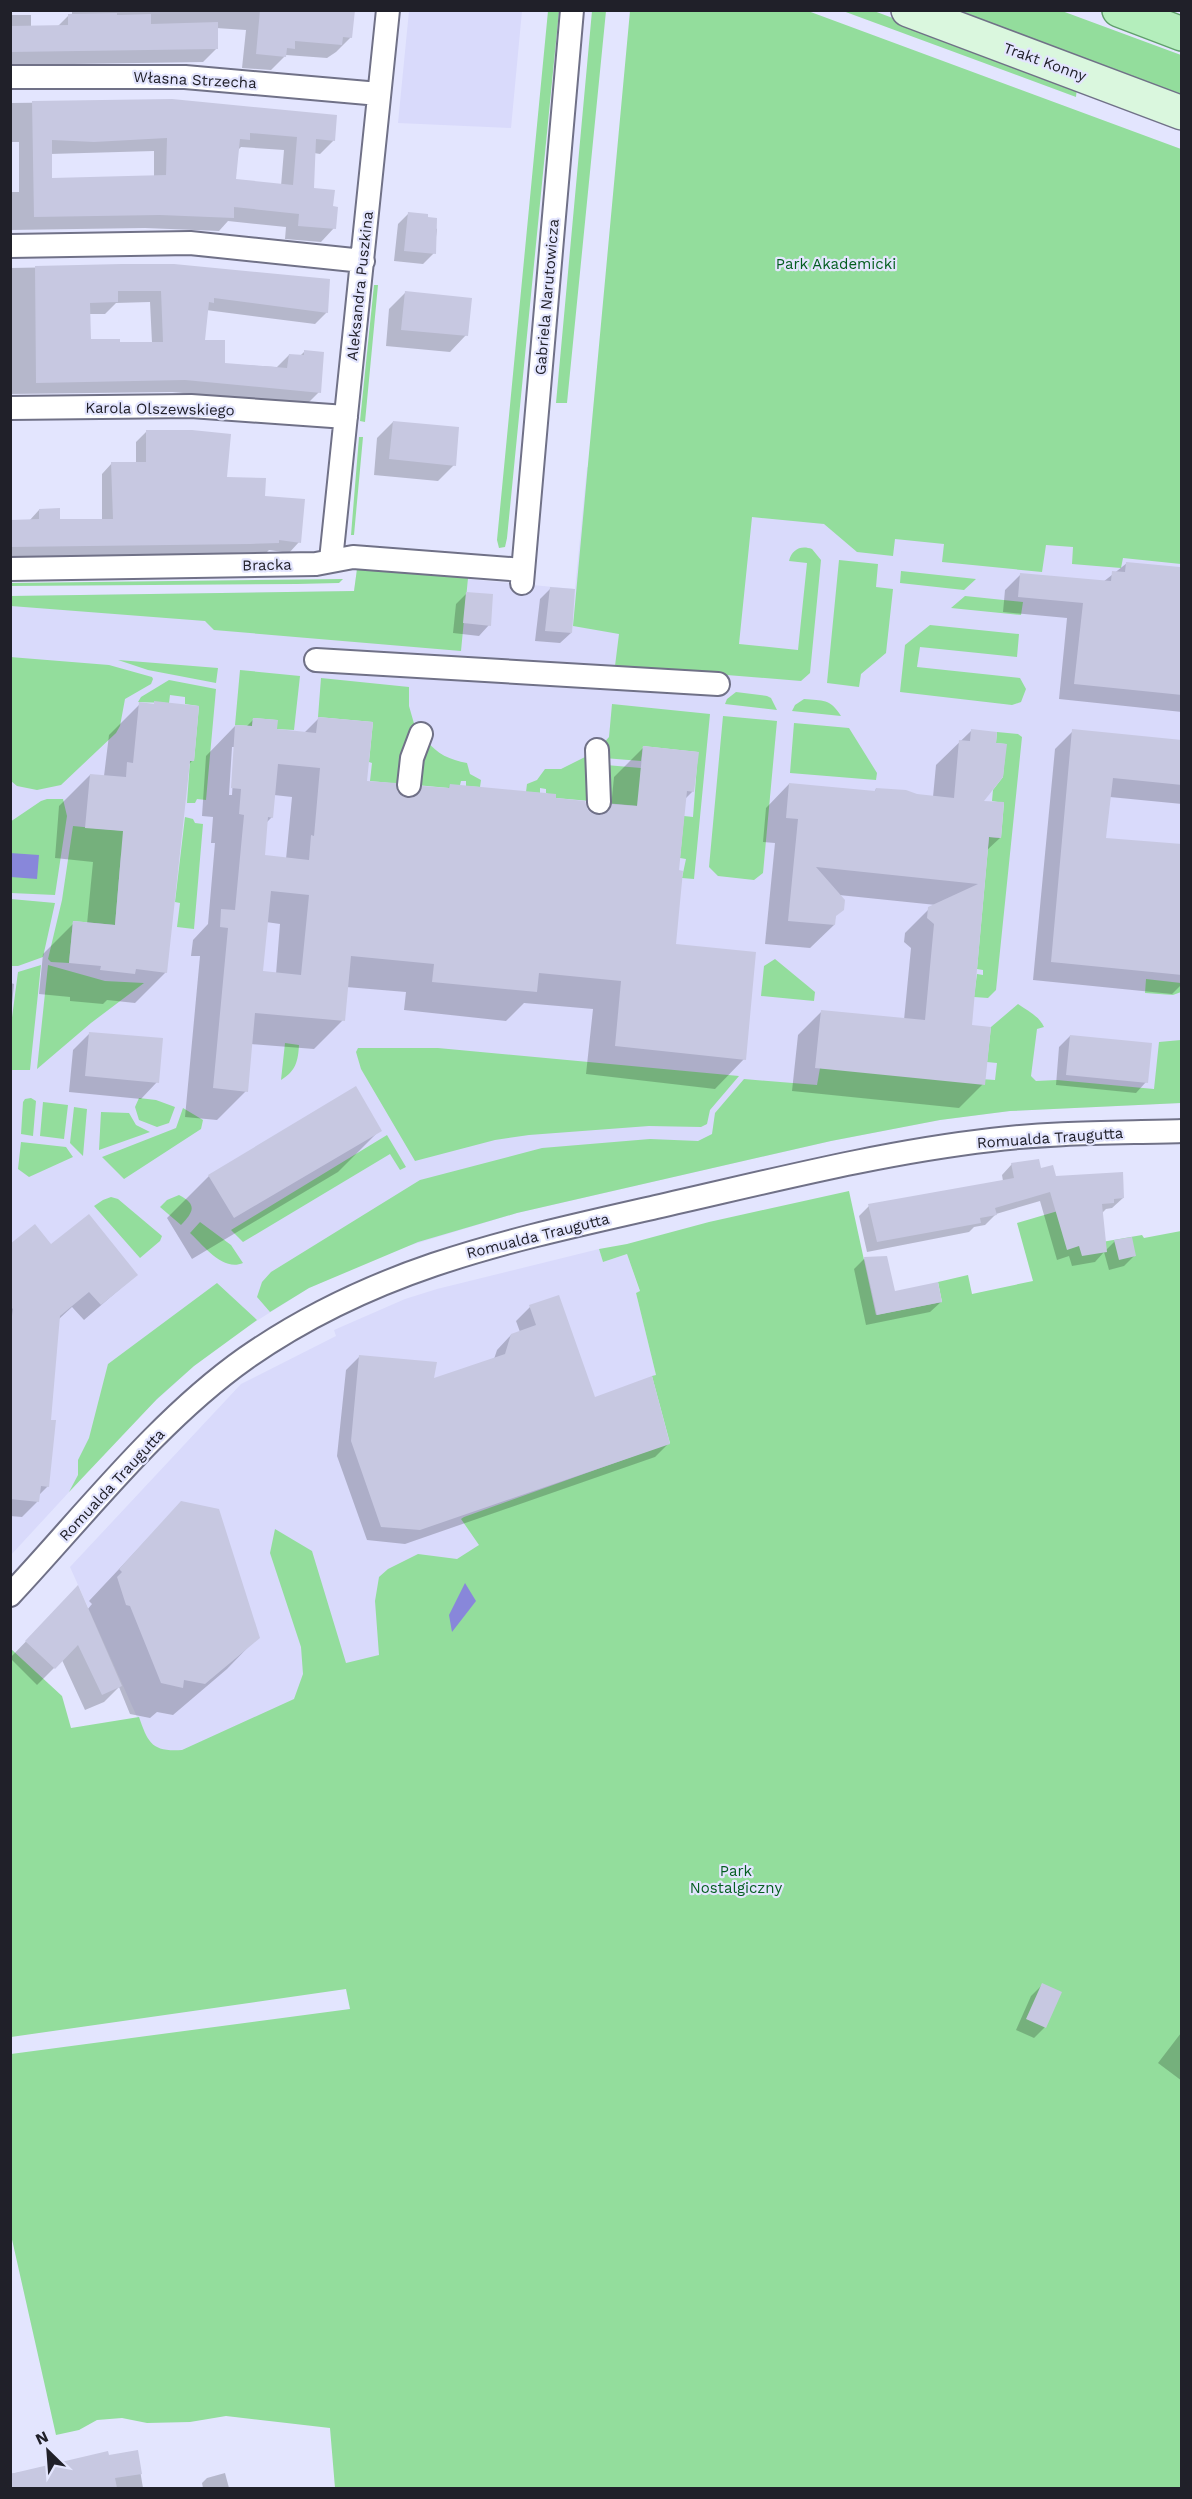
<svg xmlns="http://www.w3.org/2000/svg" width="1192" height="2499" viewBox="0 0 1192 2499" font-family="'Work Sans',sans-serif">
  <rect width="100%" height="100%" fill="#e3e5fe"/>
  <path fill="#d9dafb" d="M 409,11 L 522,11 L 511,128 L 398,123 Z
    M 587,467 L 1181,539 L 1181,1103 L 1010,1111 L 940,1120 L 831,1141 L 517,1213 L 395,1250 L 309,1288 L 242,1330 L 194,1366 L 140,1415 L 11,1555 L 11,596 L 354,591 L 357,569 L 575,589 Z
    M 599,1249 L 603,1262 L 627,1254 L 640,1292 L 636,1293 L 656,1375 L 684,1460 L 165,1803 L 137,1717 L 70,1567 L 241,1384 L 336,1336 L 334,1330 L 405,1299 L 437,1289 Z"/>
  <path fill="#93dd9c" d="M 548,11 L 559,11 L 507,538 L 505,547 L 499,548 L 497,540 Z
    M 592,11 L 606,11 L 567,403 L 556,403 Z
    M 630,11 L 808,11 L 1181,149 L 1181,564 L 1123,558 L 1121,568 L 1072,564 L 1073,547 L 1046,545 L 1042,572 L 942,562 L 944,544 L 895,539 L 893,556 L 857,552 L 824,524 L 752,517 L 739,644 L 798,650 L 807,563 L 789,561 C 792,549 801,545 812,549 L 821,560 L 810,673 L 801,681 L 615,666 L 619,634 L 573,626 Z
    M 843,11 L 874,11 L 1077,87 L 1076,97 Z
    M 952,11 L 1062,11 L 1181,55 L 1181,95 Z
    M 374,285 L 378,285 L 365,422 L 360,421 Z
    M 359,437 L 363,437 L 354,535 L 351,535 Z
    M 839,560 L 878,564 L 876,587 L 893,589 L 886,653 L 861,674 L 859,687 L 827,683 Z
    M 357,569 L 468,578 L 461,651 L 214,630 L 205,621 L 11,606 L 10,596 L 354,591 Z
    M 901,571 L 976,579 L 964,590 L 900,583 Z
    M 343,579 L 339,583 L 297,584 L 10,586 L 11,583 Z
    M 965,596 L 1023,602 L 1021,615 L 951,608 Z
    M 930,625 L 1019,634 L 1017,657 L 920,647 L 917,667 L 1020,678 L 1026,689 L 1021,702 L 1012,705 L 900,692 L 905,645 Z
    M 10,657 L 109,665 L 152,677 L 153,679 L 151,684 L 125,699 L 120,726 L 116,733 L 61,785 L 37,790 L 17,786 L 11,781 Z
    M 118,660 L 218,668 L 216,683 L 148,670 Z
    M 240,670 L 300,676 L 294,730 L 277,729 L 277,720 L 253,718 L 252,726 L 235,725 Z
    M 321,678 L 409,687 L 409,706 L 415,727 L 401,784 L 370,781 L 372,763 L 369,762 L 373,722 L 318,717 Z
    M 169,680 L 216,689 L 206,800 L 197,799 L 195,803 L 187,803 L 190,761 L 194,761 L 199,706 L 185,704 L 185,697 L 170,695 L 169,703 L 138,702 L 141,697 Z
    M 736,692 L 767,696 L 771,698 L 777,710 L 725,704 L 727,699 Z
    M 804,699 C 823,701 830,698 841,716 L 792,711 L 795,705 Z
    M 612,704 L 710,714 L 694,879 L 682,878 L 686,859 L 680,858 L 684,816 L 693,817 L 698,752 L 643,746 L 641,761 L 604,758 L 602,745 L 609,737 Z
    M 723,716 L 777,721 L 763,873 L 754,880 L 718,876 L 709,867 Z
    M 794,723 L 849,728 L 877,773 L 876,780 L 790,773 Z
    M 997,732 L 1018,734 L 1022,737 L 996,990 L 988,998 L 974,997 L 977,974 L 983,975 L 983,970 L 977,969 L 989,837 L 1001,838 L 1004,803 L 992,801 L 993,790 L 1003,777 L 1006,744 L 996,743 Z
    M 426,740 C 437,754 450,760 467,763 L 470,774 L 481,780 L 480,787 L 466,786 L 466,781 L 461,781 L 460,785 L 449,788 L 416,785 Z
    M 589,755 L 590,801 L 556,798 L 546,793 L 546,789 L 540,788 L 540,793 L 526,792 L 527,784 L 537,780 L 545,769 L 561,769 Z
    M 606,765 L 641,768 L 639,806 L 605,803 Z
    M 47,799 L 63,799 L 67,816 L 55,895 L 11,893 L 10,822 L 41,801 Z
    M 185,817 L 193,819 L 195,823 L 203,824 L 194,929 L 177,927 L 180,903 L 175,902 Z
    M 73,826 L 145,833 L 121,855 L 115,925 L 73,921 L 69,963 L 51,962 L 48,959 L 62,900 Z
    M 11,899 L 55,903 L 43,957 L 18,966 L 11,966 Z
    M 775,959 L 815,992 L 814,1001 L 761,996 L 764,966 Z
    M 41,965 L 30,1070 L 11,1070 L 11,1025 L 18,972 Z
    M 48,965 L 105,981 L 144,983 L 91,1023 L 37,1069 Z
    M 1146,979 L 1181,983 L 1181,992 L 1173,995 L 1145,993 Z
    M 1018,1004 C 1028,1011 1039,1016 1044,1027 L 1037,1029 L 1031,1076 L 1036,1081 L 1057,1080 L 1154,1089 L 1159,1042 L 1181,1040 L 1181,1103 L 1010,1111 L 940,1120 L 831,1141 L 517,1213 L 418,1242 L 309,1288 L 270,1312 L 257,1297 L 262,1282 L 271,1272 L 420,1180 L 542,1148 L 650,1139 L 698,1141 L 712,1134 L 715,1113 L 744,1079 L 817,1085 L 820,1068 L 995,1080 L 997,1063 L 987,1062 L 991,1027 Z
    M 285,1043 L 299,1045 C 298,1061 296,1071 281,1080 Z
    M 358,1048 L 438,1048 L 739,1076 L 710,1110 L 707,1124 L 701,1127 L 649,1126 L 529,1135 L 495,1140 L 415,1161 L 361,1069 L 356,1052 Z
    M 31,1098 L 36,1101 L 33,1136 L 21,1134 L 23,1102 L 25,1099 Z
    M 139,1098 L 156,1100 L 175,1107 L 169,1123 L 157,1127 L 139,1120 L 135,1107 Z
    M 43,1102 L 68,1105 L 64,1139 L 40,1136 Z
    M 74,1107 L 87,1109 L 83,1156 L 70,1143 Z
    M 183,1108 L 203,1120 L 201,1129 L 124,1179 L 102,1157 L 176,1128 Z
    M 101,1112 L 129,1113 L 136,1125 L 150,1132 L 99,1150 Z
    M 387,1135 L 406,1167 L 400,1170 L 390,1154 L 243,1242 L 231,1230 Z
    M 21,1142 L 66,1147 L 73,1157 L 29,1177 L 18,1169 Z
    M 849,1191 L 876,1315 L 942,1302 L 938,1282 L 968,1275 L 972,1294 L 1033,1281 L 1017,1223 L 1068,1208 L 1079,1246 L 1142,1235 L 1144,1238 L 1181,1231 L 1181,2488 L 335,2488 L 330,2428 L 226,2416 L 190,2422 L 147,2423 L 122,2418 L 97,2420 L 79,2430 L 56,2435 L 11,2235 L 11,2054 L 350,2009 L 346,1989 L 11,2037 L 10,1648 L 62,1696 L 71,1728 L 139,1717 C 148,1743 152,1752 182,1750 L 294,1699 L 303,1674 L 301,1647 L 270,1553 L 275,1529 L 312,1551 L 346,1663 L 379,1655 L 375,1601 L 379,1577 L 388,1569 L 418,1554 L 457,1559 L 479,1545 L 461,1519 L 464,1517 L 670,1443 L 652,1376 L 656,1375 L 636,1293 L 640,1291 L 627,1254 L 603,1262 L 599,1249 L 627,1244 L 709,1222 Z
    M 179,1195 C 199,1205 192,1213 181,1225 L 160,1207 L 167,1200 Z
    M 111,1197 L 118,1199 L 162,1236 L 160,1241 L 140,1258 L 94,1206 L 103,1200 Z
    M 200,1222 L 231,1245 L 243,1263 C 223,1272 203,1245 190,1233 Z
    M 217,1283 L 257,1320 L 194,1366 L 157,1399 L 69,1492 L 78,1475 L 78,1460 L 89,1438 L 108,1364 Z"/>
  <path fill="#8887da" d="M 10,853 L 39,855 L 37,879 L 11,877 Z
    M 465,1583 L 476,1601 L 452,1632 L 449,1615 Z"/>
  <path fill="#0003" fill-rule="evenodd" d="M 72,10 L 353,10 L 351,37 L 336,52 L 327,58 L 286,55 L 271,70 L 242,68 L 246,30 L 216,28 L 217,48 L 203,62 L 10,65 L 10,15 L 31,15 L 31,27 L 58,26 L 69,15 L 72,15 Z
    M 171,101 L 334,140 L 320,154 L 314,153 L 312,189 L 331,208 L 334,228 L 321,242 L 285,239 L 286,227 L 228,221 L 219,231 L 145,228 L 10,230 L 10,192 L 19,192 L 19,142 L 10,142 L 10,103 ZM 241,147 L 284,150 L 281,186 L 234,181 L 237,151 ZM 154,151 L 154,177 L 50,179 L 50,154 Z
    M 409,213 L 437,229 L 434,253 L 423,264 L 394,261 L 398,224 Z
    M 174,265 L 327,312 L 315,324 L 206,310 L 203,342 L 223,364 L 277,367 L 289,355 L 300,356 L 304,352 L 319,392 L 307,404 L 172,392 L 10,394 L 10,268 ZM 150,302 L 152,343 L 118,344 L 89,341 L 89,314 L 105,314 L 116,303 Z
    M 405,293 L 466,335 L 450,352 L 386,346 L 389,309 Z
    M 393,422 L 454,465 L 438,481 L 374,475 L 377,438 Z
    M 146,432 L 226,478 L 263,497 L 299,542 L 289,553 L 269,550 L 267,552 L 198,554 L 10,557 L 10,521 L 29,521 L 39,510 L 59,521 L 102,520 L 102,474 L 112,463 L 136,464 L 136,442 Z
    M 1127,563 L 1182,580 L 1182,712 L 1059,699 L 1067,618 L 1003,612 L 1005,590 L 1021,574 L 1103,582 Z
    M 551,588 L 571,633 L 560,643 L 535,641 L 540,599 Z
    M 467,593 L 489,625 L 479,636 L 453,633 L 456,604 Z
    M 140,704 L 192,761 L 189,764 L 166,972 L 135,1003 L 107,1000 L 103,1004 L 70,1001 L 70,997 L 39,994 L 43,954 L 74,923 L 87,924 L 93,862 L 55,858 L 59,806 L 90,775 L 104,776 L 109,735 Z
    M 319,718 L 366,782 L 401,797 L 411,799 L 423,787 L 447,790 L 450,786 L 554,800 L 599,817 L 611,807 L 614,777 L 643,748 L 693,791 L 684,800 L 677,872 L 675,945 L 744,1059 L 715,1089 L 586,1074 L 593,1009 L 524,1003 L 506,1021 L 404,1010 L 406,992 L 346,987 L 343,1020 L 314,1049 L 251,1044 L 246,1091 L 217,1120 L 185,1117 L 200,956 L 191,956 L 193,940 L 208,924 L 215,843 L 211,843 L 213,817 L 202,816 L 206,756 L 235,726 L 246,727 L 254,719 L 275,730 L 304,733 ZM 232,747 L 235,747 L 232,795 L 229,795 ZM 274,795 L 292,797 L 286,859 L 263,857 L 266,823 L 272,817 ZM 266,922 L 280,924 L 276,974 L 261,972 Z
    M 971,731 L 981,802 L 1000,838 L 986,851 L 970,1026 L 983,1084 L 959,1108 L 792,1091 L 798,1035 L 822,1011 L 904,1020 L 911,948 L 904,942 L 905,933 L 929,909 L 936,905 L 839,895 L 834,925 L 810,948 L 765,944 L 775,843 L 763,842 L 766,808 L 789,784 L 874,792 L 876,789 L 933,797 L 936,765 Z
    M 1073,731 L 1182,741 L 1182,804 L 1110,797 L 1105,840 L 1182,846 L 1182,984 L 1172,994 L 1033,980 L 1055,749 Z
    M 10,979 L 11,983 L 14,984 L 10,1024 Z
    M 90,1033 L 157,1082 L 141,1099 L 69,1092 L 73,1050 Z
    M 1070,1036 L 1146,1082 L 1136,1093 L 1056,1085 L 1059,1047 Z
    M 380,1130 L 338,1172 L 192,1259 L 167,1218 L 209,1176 Z
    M 1012,1164 L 1040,1170 L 1055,1177 L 1123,1198 L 1112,1208 L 1106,1209 L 1101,1214 L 1105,1251 L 1115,1241 L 1135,1255 L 1124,1266 L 1109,1270 L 1104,1252 L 1095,1262 L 1072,1266 L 1069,1256 L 1057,1260 L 1040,1201 L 996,1214 L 985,1225 L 974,1227 L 969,1232 L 867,1252 L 859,1216 L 869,1206 L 1003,1181 L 1002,1175 Z
    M 10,1246 L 51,1246 L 136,1275 L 84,1320 L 72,1307 L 59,1319 L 49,1421 L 48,1486 L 38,1496 L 38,1501 L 22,1517 L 10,1516 Z
    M 865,1258 L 894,1293 L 941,1302 L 930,1312 L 866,1325 L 854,1269 Z
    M 530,1307 L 594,1399 L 669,1443 L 655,1457 L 405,1544 L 367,1540 L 337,1456 L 346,1370 L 360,1356 L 433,1380 L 494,1359 L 497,1350 L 511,1335 L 520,1332 L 516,1321 Z
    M 182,1502 L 258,1637 L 227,1669 L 173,1715 L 157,1712 L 150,1718 L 130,1714 L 119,1687 L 104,1702 L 85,1710 L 62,1660 L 37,1685 L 10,1658 L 62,1604 L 87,1610 L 92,1604 L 89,1601 Z
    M 1042,1985 L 1045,2027 L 1034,2038 L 1016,2030 L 1031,1996 Z
    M 1181,2033 L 1182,2034 L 1182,2081 L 1158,2063 Z
    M 137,2452 L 143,2488 L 10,2488 L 10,2474 Z
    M 225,2473 L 229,2488 L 203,2488 L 202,2483 L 207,2478 Z"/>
  <path fill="#c7c8e1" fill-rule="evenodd" d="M 260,10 L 355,10 L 352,38 L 343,37 L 342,45 L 295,41 L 295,49 L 287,48 L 286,57 L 256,54 Z
    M 117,13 L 117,15 L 151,14 L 151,24 L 218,22 L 218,49 L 10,52 L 10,26 L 68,25 L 68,14 Z
    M 172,99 L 337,115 L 335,141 L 316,139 L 314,188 L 335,190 L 333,206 L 338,207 L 336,229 L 298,226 L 299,214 L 234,207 L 234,218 L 160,215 L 34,217 L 32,101 ZM 250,133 L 297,137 L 293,185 L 236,179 L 240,139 L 250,140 ZM 167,138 L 166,175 L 52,178 L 52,140 L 94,142 Z
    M 408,212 L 428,214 L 428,217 L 437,218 L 436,254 L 404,251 Z
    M 122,264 L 174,264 L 330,279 L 328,313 L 214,298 L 214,303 L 209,302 L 205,340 L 225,340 L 225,363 L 287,368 L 289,354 L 304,355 L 304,350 L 324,352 L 321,393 L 185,380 L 36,383 L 35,266 ZM 118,291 L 161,291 L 163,342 L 120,342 L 120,339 L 91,339 L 90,303 L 118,302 Z
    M 405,291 L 472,298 L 468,336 L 401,330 Z
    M 393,421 L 459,427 L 456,466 L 389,459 Z
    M 146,430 L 192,430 L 231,434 L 227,477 L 266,478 L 265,496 L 305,499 L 301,543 L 279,540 L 279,543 L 250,544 L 10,547 L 10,520 L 39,519 L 39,509 L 60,508 L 60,519 L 113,519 L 111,462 L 146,462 Z
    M 1126,562 L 1180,567 L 1182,695 L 1074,684 L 1083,603 L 1018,597 L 1020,573 L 1111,581 L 1112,571 L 1125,572 Z
    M 550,587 L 575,589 L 572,633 L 545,631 Z
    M 466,592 L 493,594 L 491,626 L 463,623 Z
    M 154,701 L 199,706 L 194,761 L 190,761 L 167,973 L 136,969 L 135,974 L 100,970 L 101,966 L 69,963 L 73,921 L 115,925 L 123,831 L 85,828 L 90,774 L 126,777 L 127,762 L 133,763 L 139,702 L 154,704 Z
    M 318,717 L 373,722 L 367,781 L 396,783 L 401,795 L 408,798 L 419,793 L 422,786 L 449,788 L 450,784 L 556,794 L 556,798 L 585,801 L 588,810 L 593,814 L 600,815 L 607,813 L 612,804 L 637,806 L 643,746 L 699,752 L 694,792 L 687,791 L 679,870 L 683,871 L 676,944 L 756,952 L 746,1060 L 615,1046 L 621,981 L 539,973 L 537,992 L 432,982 L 434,964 L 351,956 L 345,1021 L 255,1013 L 248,1092 L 213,1088 L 228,928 L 220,927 L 221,909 L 235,910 L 244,815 L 239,814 L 241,789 L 231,788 L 235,725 L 252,726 L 253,718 L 278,720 L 277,729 L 316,733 ZM 278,764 L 320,768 L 314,836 L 311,835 L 309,860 L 265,855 L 268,817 L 273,818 ZM 271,891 L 309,895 L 301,975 L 263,971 Z
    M 971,729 L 997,732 L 996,743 L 1007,744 L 1003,777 L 984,801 L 1004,802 L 1001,838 L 989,837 L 972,1025 L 991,1027 L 985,1085 L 815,1068 L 821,1010 L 925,1020 L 934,924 L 927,918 L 928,907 L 978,884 L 816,867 L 845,900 L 844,910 L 836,916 L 835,925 L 788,921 L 798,819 L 786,818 L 789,783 L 875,791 L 876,788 L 906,790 L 917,794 L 954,798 L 959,740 L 970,741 Z
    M 1072,729 L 1182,740 L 1182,785 L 1113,778 L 1106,838 L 1182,844 L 1182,975 L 1051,962 Z
    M 89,1032 L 163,1038 L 159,1083 L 85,1076 Z
    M 1070,1035 L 1152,1043 L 1148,1083 L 1066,1075 Z
    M 356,1086 L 382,1131 L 234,1218 L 208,1175 Z
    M 1039,1159 L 1041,1168 L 1053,1165 L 1056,1176 L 1123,1172 L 1124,1198 L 1114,1199 L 1114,1203 L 1102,1204 L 1107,1252 L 1082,1256 L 1079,1246 L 1067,1250 L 1050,1192 L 995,1208 L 997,1215 L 980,1218 L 981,1223 L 877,1242 L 868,1204 L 1014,1178 L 1011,1163 Z
    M 89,1214 L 138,1275 L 101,1305 L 89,1292 L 60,1316 L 51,1420 L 56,1420 L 49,1487 L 41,1486 L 39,1502 L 10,1499 L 10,1330 L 13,1309 L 10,1306 L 10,1244 L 35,1224 L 51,1244 Z
    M 1132,1237 L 1136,1256 L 1119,1260 L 1114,1240 Z
    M 887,1256 L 895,1291 L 938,1282 L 942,1302 L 877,1315 L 864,1257 Z
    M 559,1295 L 595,1397 L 652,1376 L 670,1444 L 420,1530 L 381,1527 L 351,1441 L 359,1355 L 437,1362 L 434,1378 L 505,1354 L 511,1334 L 536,1325 L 529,1305 Z
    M 181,1501 L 219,1509 L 260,1638 L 205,1684 L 184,1680 L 183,1688 L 161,1683 L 130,1606 L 126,1605 L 117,1577 L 122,1572 L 119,1569 Z
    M 78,1585 L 122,1686 L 102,1695 L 78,1645 L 55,1669 L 25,1641 Z
    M 1042,1983 L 1062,1992 L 1046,2028 L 1026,2019 Z
    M 138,2450 L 142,2474 L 115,2478 L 117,2488 L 10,2488 L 10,2474 L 108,2451 L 109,2455 Z"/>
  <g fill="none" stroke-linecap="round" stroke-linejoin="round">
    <defs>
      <path id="street" d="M 10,77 L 185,77 L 379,94
        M 10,246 L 190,243 L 363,261
        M 10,408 L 191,406 L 346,417
        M 331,560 L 388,10
        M 10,569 L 316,564 L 353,557 L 523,570
        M 522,583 L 572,10
        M 316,660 L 718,684
        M 597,750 L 599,802
        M 409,785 L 412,758 L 421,734
        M 10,1595 C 84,1516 158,1420 246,1358 C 375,1268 507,1241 656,1207 C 767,1182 878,1153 991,1140 C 1054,1132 1118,1133 1182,1131"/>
      <path id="secondary" d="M 908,10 L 1182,113"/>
      <path id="primary" d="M 1119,10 L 1182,34"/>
    </defs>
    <use href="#street" stroke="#707187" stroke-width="26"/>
    <use href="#secondary" stroke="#707187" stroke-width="36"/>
    <use href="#primary" stroke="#609f6c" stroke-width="36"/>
    <use href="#street" stroke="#fff" stroke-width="22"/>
    <use href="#secondary" stroke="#daf7de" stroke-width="33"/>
    <use href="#primary" stroke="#b4eebc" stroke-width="33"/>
  </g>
  <g text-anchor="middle" stroke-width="4.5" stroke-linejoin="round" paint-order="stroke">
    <g font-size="15" fill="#202029" stroke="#e3e5fe">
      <text transform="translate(1045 62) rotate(20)" y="5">Trakt Konny</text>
      <text transform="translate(195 80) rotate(3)" y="5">Własna Strzecha</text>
      <text transform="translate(360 286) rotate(-84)" y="5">Aleksandra Puszkina</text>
      <text transform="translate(547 297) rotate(-85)" y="5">Gabriela Narutowicza</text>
      <text transform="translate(160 409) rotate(1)" y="5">Karola Olszewskiego</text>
      <text transform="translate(267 565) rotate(-1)" y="5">Bracka</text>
      <text transform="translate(1050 1138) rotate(-4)" y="5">Romualda Traugutta</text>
      <text transform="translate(538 1236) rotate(-14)" y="5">Romualda Traugutta</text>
      <text transform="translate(112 1485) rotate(-47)" y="5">Romualda Traugutta</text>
    </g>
    <g font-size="15" fill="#045e20" stroke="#e3e5fe">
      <text x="836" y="269">Park Akademicki</text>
      <text x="736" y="1876">Park<tspan x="736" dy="17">Nostalgiczny</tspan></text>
    </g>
  </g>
  <rect width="1192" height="2499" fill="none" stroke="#202029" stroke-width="24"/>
  <g transform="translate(48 2451) rotate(335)" stroke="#e3e5fe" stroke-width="4.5" paint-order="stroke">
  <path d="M0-4.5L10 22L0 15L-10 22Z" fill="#202029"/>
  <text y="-9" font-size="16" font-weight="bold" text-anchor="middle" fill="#202029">N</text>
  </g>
</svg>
